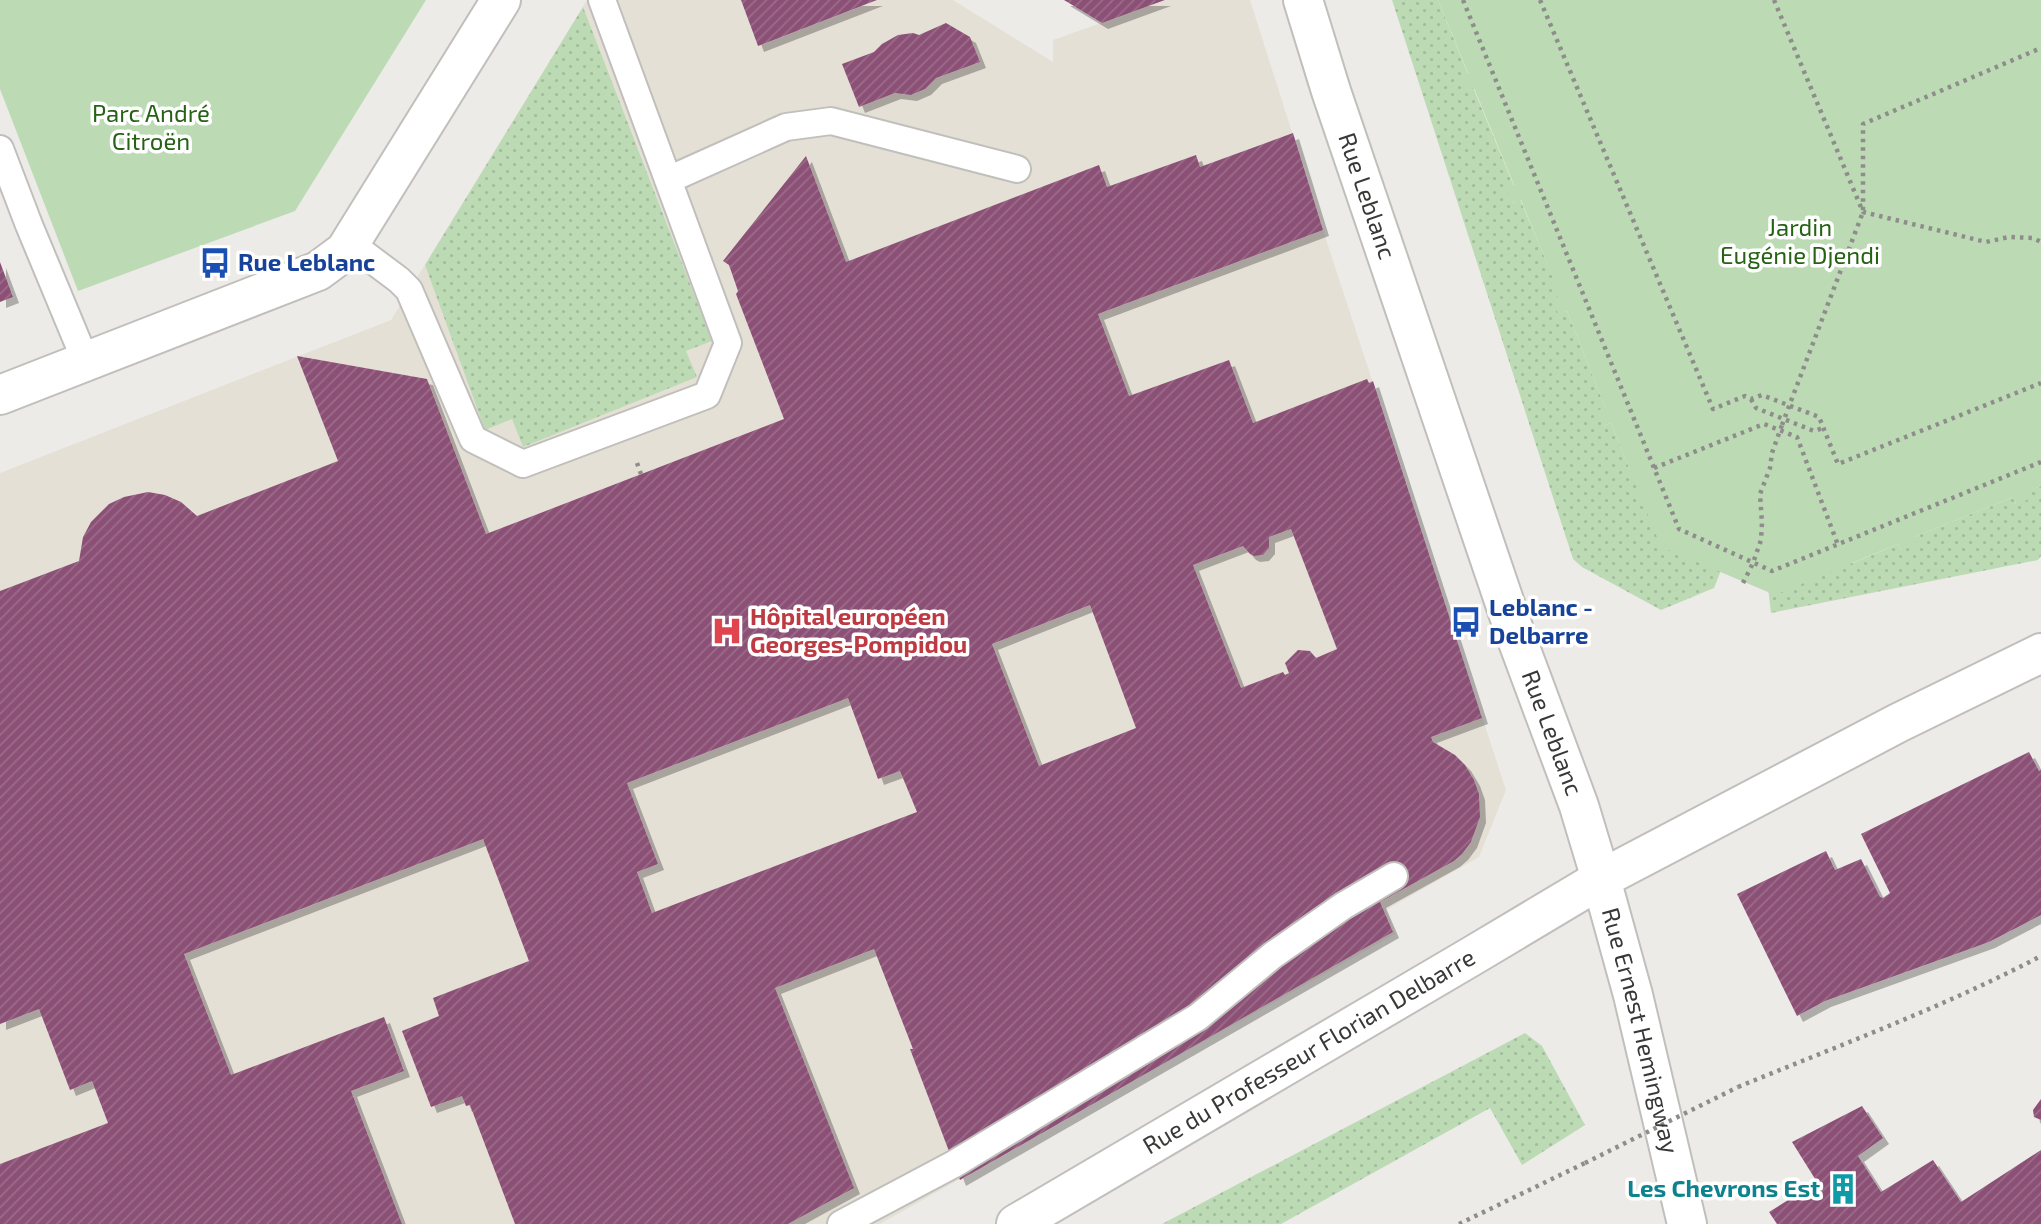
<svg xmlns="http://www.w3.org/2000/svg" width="2041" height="1224" viewBox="0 0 2041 1224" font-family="'Exo 2',sans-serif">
  <defs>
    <pattern id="grass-dots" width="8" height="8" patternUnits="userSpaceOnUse" patternTransform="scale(1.75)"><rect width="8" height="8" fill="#bcdbb5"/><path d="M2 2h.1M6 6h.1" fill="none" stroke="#a2bd9c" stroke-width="1.8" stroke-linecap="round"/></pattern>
    <pattern id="building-hatch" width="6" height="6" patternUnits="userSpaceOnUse" patternTransform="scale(1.75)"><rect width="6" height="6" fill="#8c5076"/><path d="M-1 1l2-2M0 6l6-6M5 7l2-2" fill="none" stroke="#9a6d89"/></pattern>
    <filter id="shadow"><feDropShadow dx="6" dy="6" stdDeviation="0" flood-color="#0004"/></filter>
  </defs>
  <rect width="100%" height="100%" fill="#edebe7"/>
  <path fill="#e5e0d6" d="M 587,0 L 741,0 L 758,46 L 878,0 L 953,0 L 1053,62 L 1053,40 L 1166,0 L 1250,0 L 1323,230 L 1506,790 L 1479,857 L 1386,910 L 1395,934 L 880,1224 L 0,1224 L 0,473 L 391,320 Z"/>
  <path fill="url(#grass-dots)" d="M 1392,0 L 1438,0 L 1468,74 L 1467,90 L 1473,87 L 1514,186 L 1512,203 L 1520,199 L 1561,296 L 1559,313 L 1567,311 L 1605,407 L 1603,426 L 1611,423 L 1630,470 L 1726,558 L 1714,588 L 1661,610 L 1582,567 L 1573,559 Z
    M 583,7 L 712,341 L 686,351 L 697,377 L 523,447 L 512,419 L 485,430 L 425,265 Z
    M 2041,486 L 2041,556 L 2038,560 L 1771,613 L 1767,579 L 1853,563 L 1898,544 L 1901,550 L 1914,537 L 2013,497 L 2016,504 L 2027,491 Z
    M 1525,1033 L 1542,1046 L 1585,1125 L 1522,1165 L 1490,1108 L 1281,1224 L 1162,1224 Z"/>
  <path fill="#bcdbb5" d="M 0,0 L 426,0 L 295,211 L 78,291 L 0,89 Z
    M 1438,0 L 2041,0 L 2041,486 L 2028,491 L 2030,499 L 2016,504 L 2013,497 L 1914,537 L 1917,545 L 1901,550 L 1898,544 L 1775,595 L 1661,547 L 1611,423 L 1603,426 L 1597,411 L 1605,407 L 1567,311 L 1558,314 L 1553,299 L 1560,295 L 1521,200 L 1511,203 L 1506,189 L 1514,185 L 1474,88 L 1467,90 L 1462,77 L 1468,73 Z"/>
  <path fill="url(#building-hatch)" fill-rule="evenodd" filter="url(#shadow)" d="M 741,0 L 877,0 L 758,46 Z
    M 1064,0 L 1165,0 L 1102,23 Z
    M 946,23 L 970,37 L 980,62 L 936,78 L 925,89 L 911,95 L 895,93 L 859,107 L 842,64 L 874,52 L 882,44 L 898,35 L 913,33 L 919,35 Z
    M 1293,133 L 1323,230 L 1098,314 L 1129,396 L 1229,360 L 1253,423 L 1367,379 L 1369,383 L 1373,381 L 1482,718 L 1431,737 L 1433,742 L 1455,755 L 1465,765 L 1474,780 L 1479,794 L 1480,817 L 1471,842 L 1462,854 L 1454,861 L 1380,902 L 1393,932 L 960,1180 L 910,1049 L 913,1049 L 874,949 L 775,988 L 854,1188 L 788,1224 L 515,1224 L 470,1105 L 466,1106 L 462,1096 L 431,1107 L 402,1031 L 439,1016 L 433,998 L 529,961 L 483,839 L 184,954 L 231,1075 L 384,1017 L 404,1071 L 351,1091 L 402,1224 L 0,1224 L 0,1164 L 108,1123 L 92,1081 L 70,1090 L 39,1009 L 0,1024 L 0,591 L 79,561 L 83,537 L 91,522 L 109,504 L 124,497 L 148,492 L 165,495 L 181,502 L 197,516 L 338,461 L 297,356 L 427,379 L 486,534 L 784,419 L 736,294 L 738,291 L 729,265 L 723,261 L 806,156 L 846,262 L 1099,165 L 1107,187 L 1196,155 L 1200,167 ZM 1291,529 L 1337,649 L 1316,658 L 1310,651 L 1298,650 L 1285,663 L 1289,673 L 1285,675 L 1283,672 L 1241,688 L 1193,565 L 1243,546 L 1250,554 L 1254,556 L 1263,555 L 1269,548 L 1269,537 ZM 1090,605 L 1136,728 L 1039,766 L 992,644 ZM 848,698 L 878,779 L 900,771 L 917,812 L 652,913 L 637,872 L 658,864 L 627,783 Z
    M 0,262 L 13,297 L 0,302 Z
    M 2029,752 L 2039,771 L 2041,770 L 2041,915 L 1989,942 L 1825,1001 L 1797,1016 L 1737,894 L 1826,851 L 1835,870 L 1861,859 L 1880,897 L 1883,898 L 1890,893 L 1861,834 Z
    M 2041,1099 L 2041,1120 L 2034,1117 L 2033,1110 Z
    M 1862,1106 L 1883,1138 L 1858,1156 L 1881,1192 L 1933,1160 L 1961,1202 L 2041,1150 L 2041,1224 L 1777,1224 L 1769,1212 L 1817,1182 L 1792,1142 Z"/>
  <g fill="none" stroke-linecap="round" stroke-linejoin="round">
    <defs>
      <path id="lane" d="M 0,149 L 29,225 L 86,362
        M 668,180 L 786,127 L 831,121 L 1017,169
        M 351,244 L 399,280 L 409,290 L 473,439 L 523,464 L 707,395 L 728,343 L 602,0
        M 841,1224 L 954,1164 L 1198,1017 L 1273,955 L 1343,906 L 1394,876"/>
      <g id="street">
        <path id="s1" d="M 1303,0 L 1331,91 L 1518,642 L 1579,806 L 1601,879 L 1633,995 L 1687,1224"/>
        <path d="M 0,395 L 318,271 L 345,251 L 501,0"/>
        <path id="s2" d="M 1016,1224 L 1472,956 L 1601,879 L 1898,723 L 2041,653"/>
      </g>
    </defs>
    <use href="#lane" stroke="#c1bfbc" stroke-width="30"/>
    <use href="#street" stroke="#c1bfbc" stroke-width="42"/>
    <path stroke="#8f8d8b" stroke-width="4.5" stroke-dasharray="3.5 5" stroke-linecap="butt" d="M 1463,0 L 1679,529 L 1772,571 L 2041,462
      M 1540,0 L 1713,409 L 1745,396 L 1751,399 L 1762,395 L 1819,417 L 1838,464 L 2041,383
      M 1774,0 L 1863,212 L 1986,242 L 2009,237 L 2033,238 L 2041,242
      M 1751,399 L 1756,408 L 1814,431 L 1823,428
      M 1791,401 L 1863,212 L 1863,124 L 2041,48
      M 637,463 L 641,474
      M 1654,468 L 1764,424 L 1797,437 L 1838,545
      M 1743,583 L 1753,563 L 1761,540 L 1762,523 L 1760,494 L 1770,468 L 1772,453 L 1782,425
      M 1738,1087 C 1840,1045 1944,1007 2041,956
      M 1459,1224 L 1585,1163"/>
    <use href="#lane" stroke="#fff" stroke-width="26"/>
    <use href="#street" stroke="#fff" stroke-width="38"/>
    <path stroke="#8f8d8b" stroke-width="4.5" stroke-dasharray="3.5 5" stroke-linecap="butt" d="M 1782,425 L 1791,401
      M 1585,1163 L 1738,1087"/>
  </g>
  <defs>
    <symbol id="bus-bare" viewBox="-9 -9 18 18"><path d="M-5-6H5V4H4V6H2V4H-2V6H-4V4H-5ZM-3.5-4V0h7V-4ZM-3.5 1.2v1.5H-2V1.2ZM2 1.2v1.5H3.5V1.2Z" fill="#1a4fb4" stroke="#fff" stroke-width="2.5" paint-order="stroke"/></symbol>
    <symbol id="hospital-bare" viewBox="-9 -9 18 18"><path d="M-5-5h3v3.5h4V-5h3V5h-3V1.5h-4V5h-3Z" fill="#e0444e" stroke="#fff" stroke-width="2.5" paint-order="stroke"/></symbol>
    <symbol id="building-bare" viewBox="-9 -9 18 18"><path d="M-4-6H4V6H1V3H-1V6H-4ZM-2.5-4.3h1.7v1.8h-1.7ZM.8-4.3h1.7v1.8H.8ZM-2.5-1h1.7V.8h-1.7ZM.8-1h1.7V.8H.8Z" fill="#0f9aa8" stroke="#fff" stroke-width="2.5" paint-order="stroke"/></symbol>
  </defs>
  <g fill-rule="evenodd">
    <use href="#bus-bare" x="193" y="241" width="44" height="44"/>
    <use href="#bus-bare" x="1444" y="600" width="44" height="44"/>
    <use href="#hospital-bare" x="705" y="609" width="44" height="44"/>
    <use href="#building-bare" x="1821" y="1167" width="44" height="44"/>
  </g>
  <g text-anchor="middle" stroke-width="7" stroke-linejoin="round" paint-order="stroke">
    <g font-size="24" fill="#266215" stroke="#fff">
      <text x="151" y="122">Parc André<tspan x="151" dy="28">Citroën</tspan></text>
      <text x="1800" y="236">Jardin<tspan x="1800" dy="28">Eugénie Djendi</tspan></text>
    </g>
    <g font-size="24" fill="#393837" stroke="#fff">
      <text dy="8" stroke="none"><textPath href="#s1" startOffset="206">Rue Leblanc</textPath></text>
      <text dy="8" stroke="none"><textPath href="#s1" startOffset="774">Rue Leblanc</textPath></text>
      <text dy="8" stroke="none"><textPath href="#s1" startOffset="1085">Rue Ernest Hemingway</textPath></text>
      <text dy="8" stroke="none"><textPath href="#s2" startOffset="340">Rue du Professeur Florian Delbarre</textPath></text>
    </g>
    <g font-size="24" font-weight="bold" fill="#164399" stroke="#fff" text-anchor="start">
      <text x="238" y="271">Rue Leblanc</text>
      <text x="1489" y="616">Leblanc -<tspan x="1489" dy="28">Delbarre</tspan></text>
    </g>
    <g font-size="24" font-weight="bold" fill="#be3a42" stroke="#fff" text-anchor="start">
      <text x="750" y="625">Hôpital européen<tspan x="750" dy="28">Georges-Pompidou</tspan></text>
    </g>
    <g font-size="24" font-weight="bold" fill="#0d838f" stroke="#fff" text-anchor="end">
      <text x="1820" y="1197">Les Chevrons Est</text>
    </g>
  </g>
</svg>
